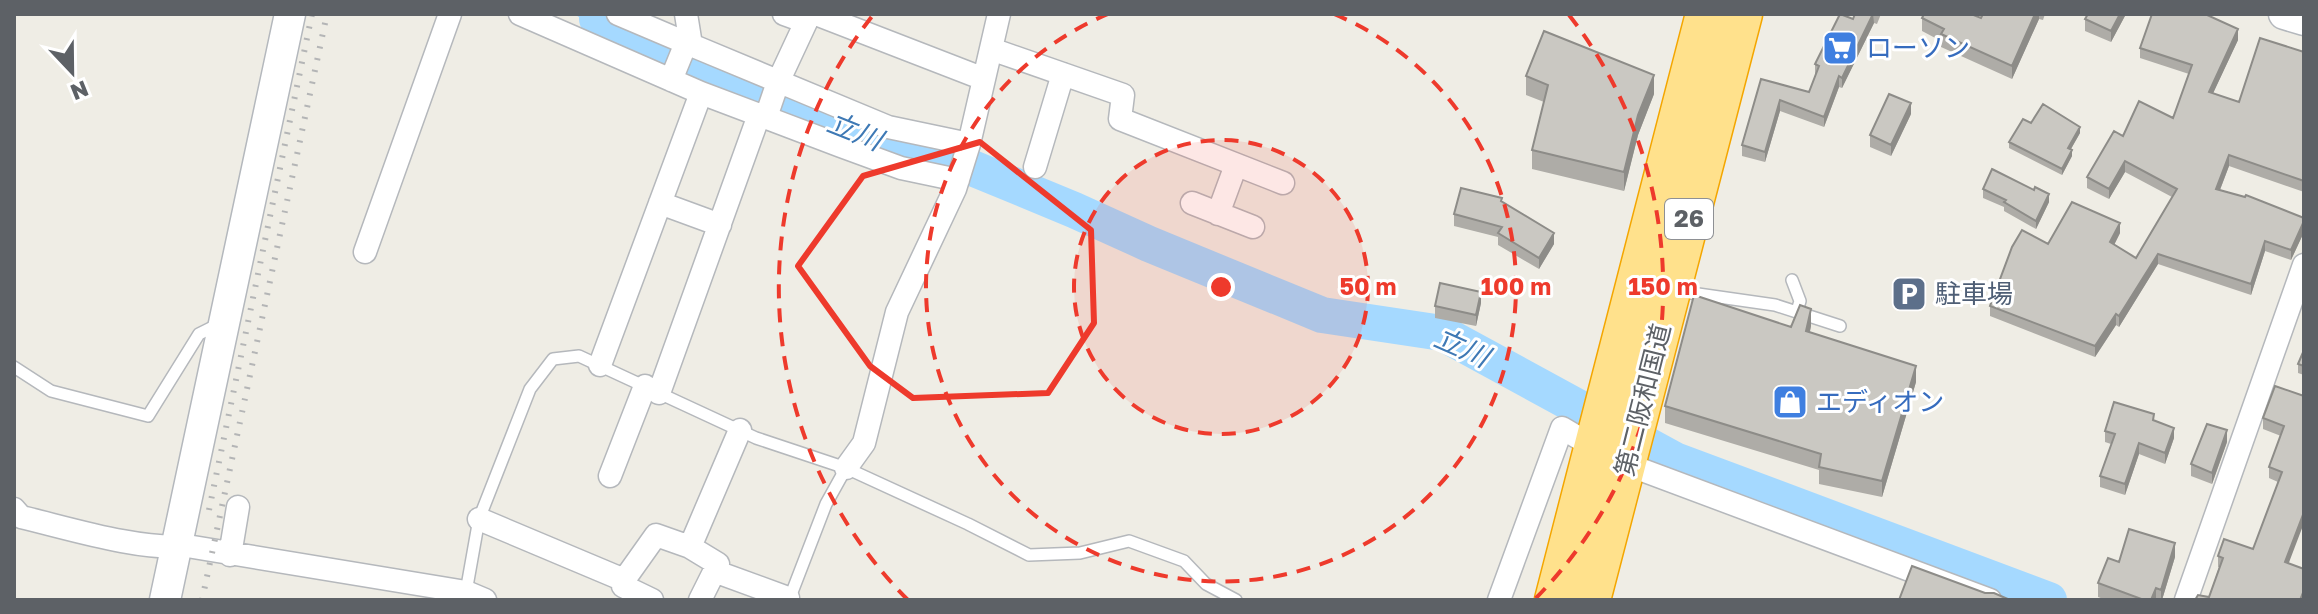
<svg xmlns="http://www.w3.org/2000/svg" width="2318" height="614" viewBox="0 0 2318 614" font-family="'Golos Text','Noto Sans JP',sans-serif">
  <rect width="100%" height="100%" fill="#efede5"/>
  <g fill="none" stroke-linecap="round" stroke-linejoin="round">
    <path stroke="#a5d9ff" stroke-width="6" d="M 580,14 L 597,19"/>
    <path stroke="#a5d9ff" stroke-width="36" d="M 597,19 L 707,72 L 911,153 L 965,165 L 1074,210 L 1149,244 L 1322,315 L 1442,333 L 1675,460 L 2049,600"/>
    <defs>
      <path id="lane" d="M 1792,280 L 1800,301 L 1797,311
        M 1677,291 L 1775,305 L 1840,326
        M 14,367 L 51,391 L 148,416 L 199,334 L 219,324
        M 466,592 L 479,519 L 530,389 L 553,359 L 579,356 L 756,438 L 846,468 L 968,524 L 1029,555 L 1080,553 L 1129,541 L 1184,561 L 1206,584 L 1236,600
        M 789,600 L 826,504 L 846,468"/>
      <path id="street" d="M 520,14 L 701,93 L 841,146 L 901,168 L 958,180
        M 618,14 L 691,45
        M 686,14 L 691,45 L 888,127 L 969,144
        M 816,14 L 984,79
        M 991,49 L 1123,95 L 1120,119 L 1283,183
        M 671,80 L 686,43
        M 766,117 L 778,82 L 806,22 L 784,14
        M 1035,167 L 1063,74
        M 660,203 L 720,225
        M 1192,203 L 1253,227
        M 1218,214 L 1236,165
        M 365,252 L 450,14
        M 600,365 L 701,93
        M 659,393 L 759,115
        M 1626,464 L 1990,600
        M 846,468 L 864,443 L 897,312 L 955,189 L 969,144 L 999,14
        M 610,476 L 645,386
        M 14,509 L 21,517 C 68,528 141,551 187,546 L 466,592 L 485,600
        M 479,519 L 624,580 L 656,535 L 690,547 L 740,430
        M 690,547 L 718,564 L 700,600
        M 230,555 L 238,507
        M 714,571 L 788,598
        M 624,580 L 623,586 L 652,600
        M 1499,600 L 1562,428 L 1594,447
        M 2186,600 L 2304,265"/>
      <path id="secondary" d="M 2284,14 L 2304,20
        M 165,600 L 290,14"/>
      <path id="highway" d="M 1554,600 L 1705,14
        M 1591,600 L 1743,14"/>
    </defs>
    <use href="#lane" stroke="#b5b8bc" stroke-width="14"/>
    <use href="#street" stroke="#b5b8bc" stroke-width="25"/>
    <use href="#secondary" stroke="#b4b8bd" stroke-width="33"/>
    <use href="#highway" stroke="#f4a600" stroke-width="41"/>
    <use href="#lane" stroke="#fff" stroke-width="11"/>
    <use href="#street" stroke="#fff" stroke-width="22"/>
    <use href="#secondary" stroke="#fff" stroke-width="30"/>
    <use href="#highway" stroke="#ffe18c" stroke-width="38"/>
    <path stroke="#b4b5b6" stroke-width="6" stroke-dasharray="2 10" stroke-linecap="butt" d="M 209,510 L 312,14
      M 202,600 L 327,14"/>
  </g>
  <path fill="#aeaca7" d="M 1855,14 L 1881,14 L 1877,24 L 1874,23 L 1842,88 L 1839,87 L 1824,127 L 1780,111 L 1765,162 L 1742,156 L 1742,145 L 1761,79 L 1809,92 L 1816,75 L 1815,75 L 1815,64 L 1853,19 Z
    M 1983,14 L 2045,14 L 2043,20 L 2039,19 L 2012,79 L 1941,47 L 1941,41 L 1922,31 L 1922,18 L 1981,18 Z
    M 2126,14 L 2111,42 L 2085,31 L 2085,19 Z
    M 2208,16 L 2238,40 L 2213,93 L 2239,102 L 2304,52 L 2304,192 L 2229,166 L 2220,190 L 2304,218 L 2304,232 L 2291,260 L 2265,251 L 2251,295 L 2158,264 L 2119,327 L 2116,325 L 2095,357 L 1990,316 L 1990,306 L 2048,244 L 2120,233 L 2114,245 L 2136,258 L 2172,197 L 2125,172 L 2109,199 L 2087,188 L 2087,177 L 2123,136 L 2173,118 L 2189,74 L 2140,58 L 2140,48 Z
    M 1526,76 L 1654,94 L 1638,135 L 1624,191 L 1532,169 L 1532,150 L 1544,102 L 1526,95 Z
    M 1911,114 L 1891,156 L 1870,147 L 1870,135 Z
    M 2031,123 L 2080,133 L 2071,149 L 2072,156 L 2062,175 L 2009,148 L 2009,142 Z
    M 1983,189 L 2049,202 L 2036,229 L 2004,211 L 2004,207 L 1983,198 Z
    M 1502,201 L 1554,244 L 1539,269 L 1498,245 L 1498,237 L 1454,226 L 1454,214 Z
    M 1481,303 L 1476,326 L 1435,318 L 1435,306 Z
    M 1811,326 L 1810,332 L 1916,382 L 1882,497 L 1819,484 L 1819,470 L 1665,423 L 1665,406 L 1791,327 Z
    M 2304,350 L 2304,375 L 2298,373 L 2298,364 Z
    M 2304,396 L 2289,563 L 2209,597 L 2219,567 L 2218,567 L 2218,556 L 2253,549 L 2278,482 L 2269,478 L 2269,467 L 2281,436 L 2263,429 L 2263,418 Z
    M 2154,420 L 2174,438 L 2165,464 L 2139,454 L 2125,495 L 2100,487 L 2100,476 L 2111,444 L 2105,442 L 2105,431 Z
    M 2227,442 L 2212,484 L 2191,476 L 2191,464 Z
    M 2175,557 L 2162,600 L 2106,600 L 2098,597 L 2098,583 L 2119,562 Z"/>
  <path fill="#8d8c88" d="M 1873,14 L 1874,23 L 1842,88 L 1842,78 Z
    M 2035,14 L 2039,14 L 2039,19 L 2012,79 L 2012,66 Z
    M 2120,14 L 2126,14 L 2111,42 L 2111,31 Z
    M 2238,29 L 2238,40 L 2209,102 L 2209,92 Z
    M 1654,75 L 1654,94 L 1638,135 L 1624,191 L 1624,172 L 1638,115 Z
    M 1839,76 L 1839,87 L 1824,127 L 1824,117 Z
    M 1780,100 L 1780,111 L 1765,162 L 1765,152 Z
    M 1911,103 L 1911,114 L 1891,156 L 1891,145 Z
    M 2080,127 L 2080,133 L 2068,154 L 2068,148 Z
    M 2072,150 L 2072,156 L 2062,175 L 2062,169 Z
    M 2229,155 L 2229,166 L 2216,200 L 2216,189 Z
    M 2125,161 L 2125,172 L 2109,199 L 2109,189 Z
    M 2049,194 L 2049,202 L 2036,229 L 2036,221 Z
    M 2304,221 L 2304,232 L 2291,260 L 2291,250 Z
    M 2120,223 L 2120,233 L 2110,253 L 2110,242 Z
    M 1554,233 L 1554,244 L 1539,269 L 1539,258 Z
    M 2265,241 L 2265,251 L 2251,295 L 2251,284 Z
    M 2158,254 L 2158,264 L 2119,327 L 2119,316 Z
    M 1481,292 L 1481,303 L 1476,326 L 1476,315 Z
    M 1811,309 L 1811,326 L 1806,347 L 1806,331 Z
    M 2116,314 L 2116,325 L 2095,357 L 2095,346 Z
    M 1916,366 L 1916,382 L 1882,497 L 1882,481 Z
    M 2174,428 L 2174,438 L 2165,464 L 2165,453 Z
    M 2227,430 L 2227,442 L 2212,484 L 2212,473 Z
    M 2139,443 L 2139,454 L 2125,495 L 2125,484 Z
    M 2304,512 L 2304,523 L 2285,573 L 2285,562 Z
    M 2175,543 L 2175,557 L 2162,600 L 2161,600 L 2161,590 Z
    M 2156,588 L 2156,600 L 2151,600 Z"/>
  <path fill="#cac8c2" stroke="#8d8c88" stroke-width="2" d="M 1840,14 L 1853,19 L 1855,14 L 1873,14 L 1842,78 L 1839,76 L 1824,117 L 1780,100 L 1765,152 L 1742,145 L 1761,79 L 1809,92 L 1819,66 L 1815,64 Z
    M 1924,14 L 1971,14 L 1981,18 L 1983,14 L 2035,14 L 2012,66 L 1941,34 L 1944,29 L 1922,18 Z
    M 2088,14 L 2120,14 L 2111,31 L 2085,19 Z
    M 2152,14 L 2205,14 L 2238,29 L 2209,92 L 2239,102 L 2260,38 L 2304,52 L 2304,181 L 2229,155 L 2216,189 L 2245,197 L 2246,195 L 2304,218 L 2304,221 L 2291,250 L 2265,241 L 2251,284 L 2158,254 L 2119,316 L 2116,314 L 2095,346 L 1990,306 L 2012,247 L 2022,230 L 2048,244 L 2072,202 L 2120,223 L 2110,242 L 2136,258 L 2177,189 L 2125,161 L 2109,189 L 2087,177 L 2114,131 L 2123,136 L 2139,101 L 2173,118 L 2192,65 L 2140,48 Z
    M 1544,31 L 1654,75 L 1638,115 L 1624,172 L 1532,150 L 1548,85 L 1526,76 Z
    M 1889,94 L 1911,103 L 1891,145 L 1870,135 Z
    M 2043,104 L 2080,127 L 2068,148 L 2072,150 L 2062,169 L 2009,142 L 2023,119 L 2031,123 Z
    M 1992,169 L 2034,190 L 2035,187 L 2049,194 L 2036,221 L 2004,202 L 2006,200 L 1983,189 Z
    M 1461,188 L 1502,198 L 1501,201 L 1554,233 L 1539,258 L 1498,233 L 1502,227 L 1454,214 Z
    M 1440,283 L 1481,292 L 1476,315 L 1435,306 Z
    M 1694,295 L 1791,327 L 1800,305 L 1811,309 L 1806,331 L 1916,366 L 1882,481 L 1819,467 L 1821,454 L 1665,406 Z
    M 2304,350 L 2304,366 L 2298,364 Z
    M 2275,386 L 2304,396 L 2304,512 L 2285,562 L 2304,569 L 2304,590 L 2300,600 L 2195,600 L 2198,595 L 2209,597 L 2223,558 L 2218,556 L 2224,539 L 2253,549 L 2282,472 L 2269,467 L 2284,426 L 2263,418 Z
    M 2114,402 L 2154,414 L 2153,420 L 2174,428 L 2165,453 L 2139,443 L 2125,484 L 2100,476 L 2115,434 L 2105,431 Z
    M 2207,424 L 2227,430 L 2212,473 L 2191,464 Z
    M 2129,529 L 2175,543 L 2161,590 L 2156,588 L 2151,600 L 2144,600 L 2098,583 L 2108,558 L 2119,562 Z
    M 1912,566 L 1985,593 L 1994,593 L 2010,600 L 1899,600 Z"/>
  <path fill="none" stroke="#ee3a2c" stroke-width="6" stroke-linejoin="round" d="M 980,142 L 1091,230 L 1094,323 L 1048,393 L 913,398 L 870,366 L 798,266 L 863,176 Z"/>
  <circle cx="1221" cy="287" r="147" fill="#ee3a2c" fill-opacity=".12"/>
  <g fill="none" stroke="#ee3a2c" stroke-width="4" stroke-dasharray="14 10">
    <circle cx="1221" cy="287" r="147"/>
    <path d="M1334 14A295 295 0 1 1 1108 14"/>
    <path d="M908 600A442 442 0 0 1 873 15M1569 15A442 442 0 0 1 1534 600"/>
  </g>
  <defs>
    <symbol id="supermarket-square" viewBox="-11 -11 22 22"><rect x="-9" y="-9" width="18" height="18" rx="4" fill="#3f7fe0" stroke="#fff"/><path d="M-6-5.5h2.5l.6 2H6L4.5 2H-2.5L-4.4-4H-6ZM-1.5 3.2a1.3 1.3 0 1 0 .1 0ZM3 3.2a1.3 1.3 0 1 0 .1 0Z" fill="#fff"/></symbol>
    <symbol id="parking-square" viewBox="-11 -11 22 22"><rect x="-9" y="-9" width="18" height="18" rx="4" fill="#5c6f8a" stroke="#fff"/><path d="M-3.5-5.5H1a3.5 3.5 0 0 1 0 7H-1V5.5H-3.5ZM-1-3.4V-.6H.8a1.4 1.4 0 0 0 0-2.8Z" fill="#fff"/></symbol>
    <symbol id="shop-square" viewBox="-11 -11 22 22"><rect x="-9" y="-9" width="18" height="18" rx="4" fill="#3f7fe0" stroke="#fff"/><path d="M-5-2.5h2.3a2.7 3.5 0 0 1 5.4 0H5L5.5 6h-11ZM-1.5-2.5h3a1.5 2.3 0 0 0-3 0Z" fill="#fff"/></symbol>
  </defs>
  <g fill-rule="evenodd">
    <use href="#supermarket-square" x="1820" y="28" width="40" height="40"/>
    <use href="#parking-square" x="1889" y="274" width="40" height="40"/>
    <use href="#shop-square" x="1770" y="382" width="40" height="40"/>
  </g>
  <g text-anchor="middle" stroke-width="6" stroke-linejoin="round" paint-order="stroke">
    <rect fill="#fff" stroke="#8e9094" stroke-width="2" x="1665" y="199" width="48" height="40" rx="6"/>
    <g font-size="24" font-weight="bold" fill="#5d6166">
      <text x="1689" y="227">26</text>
    </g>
    <g font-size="26" fill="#366cbe" stroke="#fff" text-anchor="start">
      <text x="1866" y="57">ローソン</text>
      <text x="1816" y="411">エディオン</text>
    </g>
    <g font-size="26" fill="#4e5e75" stroke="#fff" text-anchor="start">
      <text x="1935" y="303">駐車場</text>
    </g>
    <g font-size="26" fill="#5d6166" stroke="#fff">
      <text transform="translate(1643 400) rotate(-76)" y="9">第二阪和国道</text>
    </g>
    <g font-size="28" font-style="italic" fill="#3e79b5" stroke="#fff">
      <text transform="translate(855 131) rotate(22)" y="10">立川</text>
      <text transform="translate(1462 347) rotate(24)" y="10">立川</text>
    </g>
  </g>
  <circle cx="1221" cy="287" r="12" fill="#ee3a2c" stroke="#fff" stroke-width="4"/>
  <g font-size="24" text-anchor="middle" font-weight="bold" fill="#ee3a2c" stroke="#fff" stroke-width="6" stroke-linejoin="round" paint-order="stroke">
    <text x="1368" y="295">50 m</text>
    <text x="1516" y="295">100 m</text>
    <text x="1663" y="295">150 m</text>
  </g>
  <rect width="2318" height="614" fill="none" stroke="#5d6166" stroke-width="32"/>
  <g transform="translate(72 72) rotate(158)" stroke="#ffffff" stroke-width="6" paint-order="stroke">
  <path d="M0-6L14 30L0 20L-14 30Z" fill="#5d6166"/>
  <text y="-12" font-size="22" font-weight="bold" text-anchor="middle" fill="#5d6166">N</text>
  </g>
</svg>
